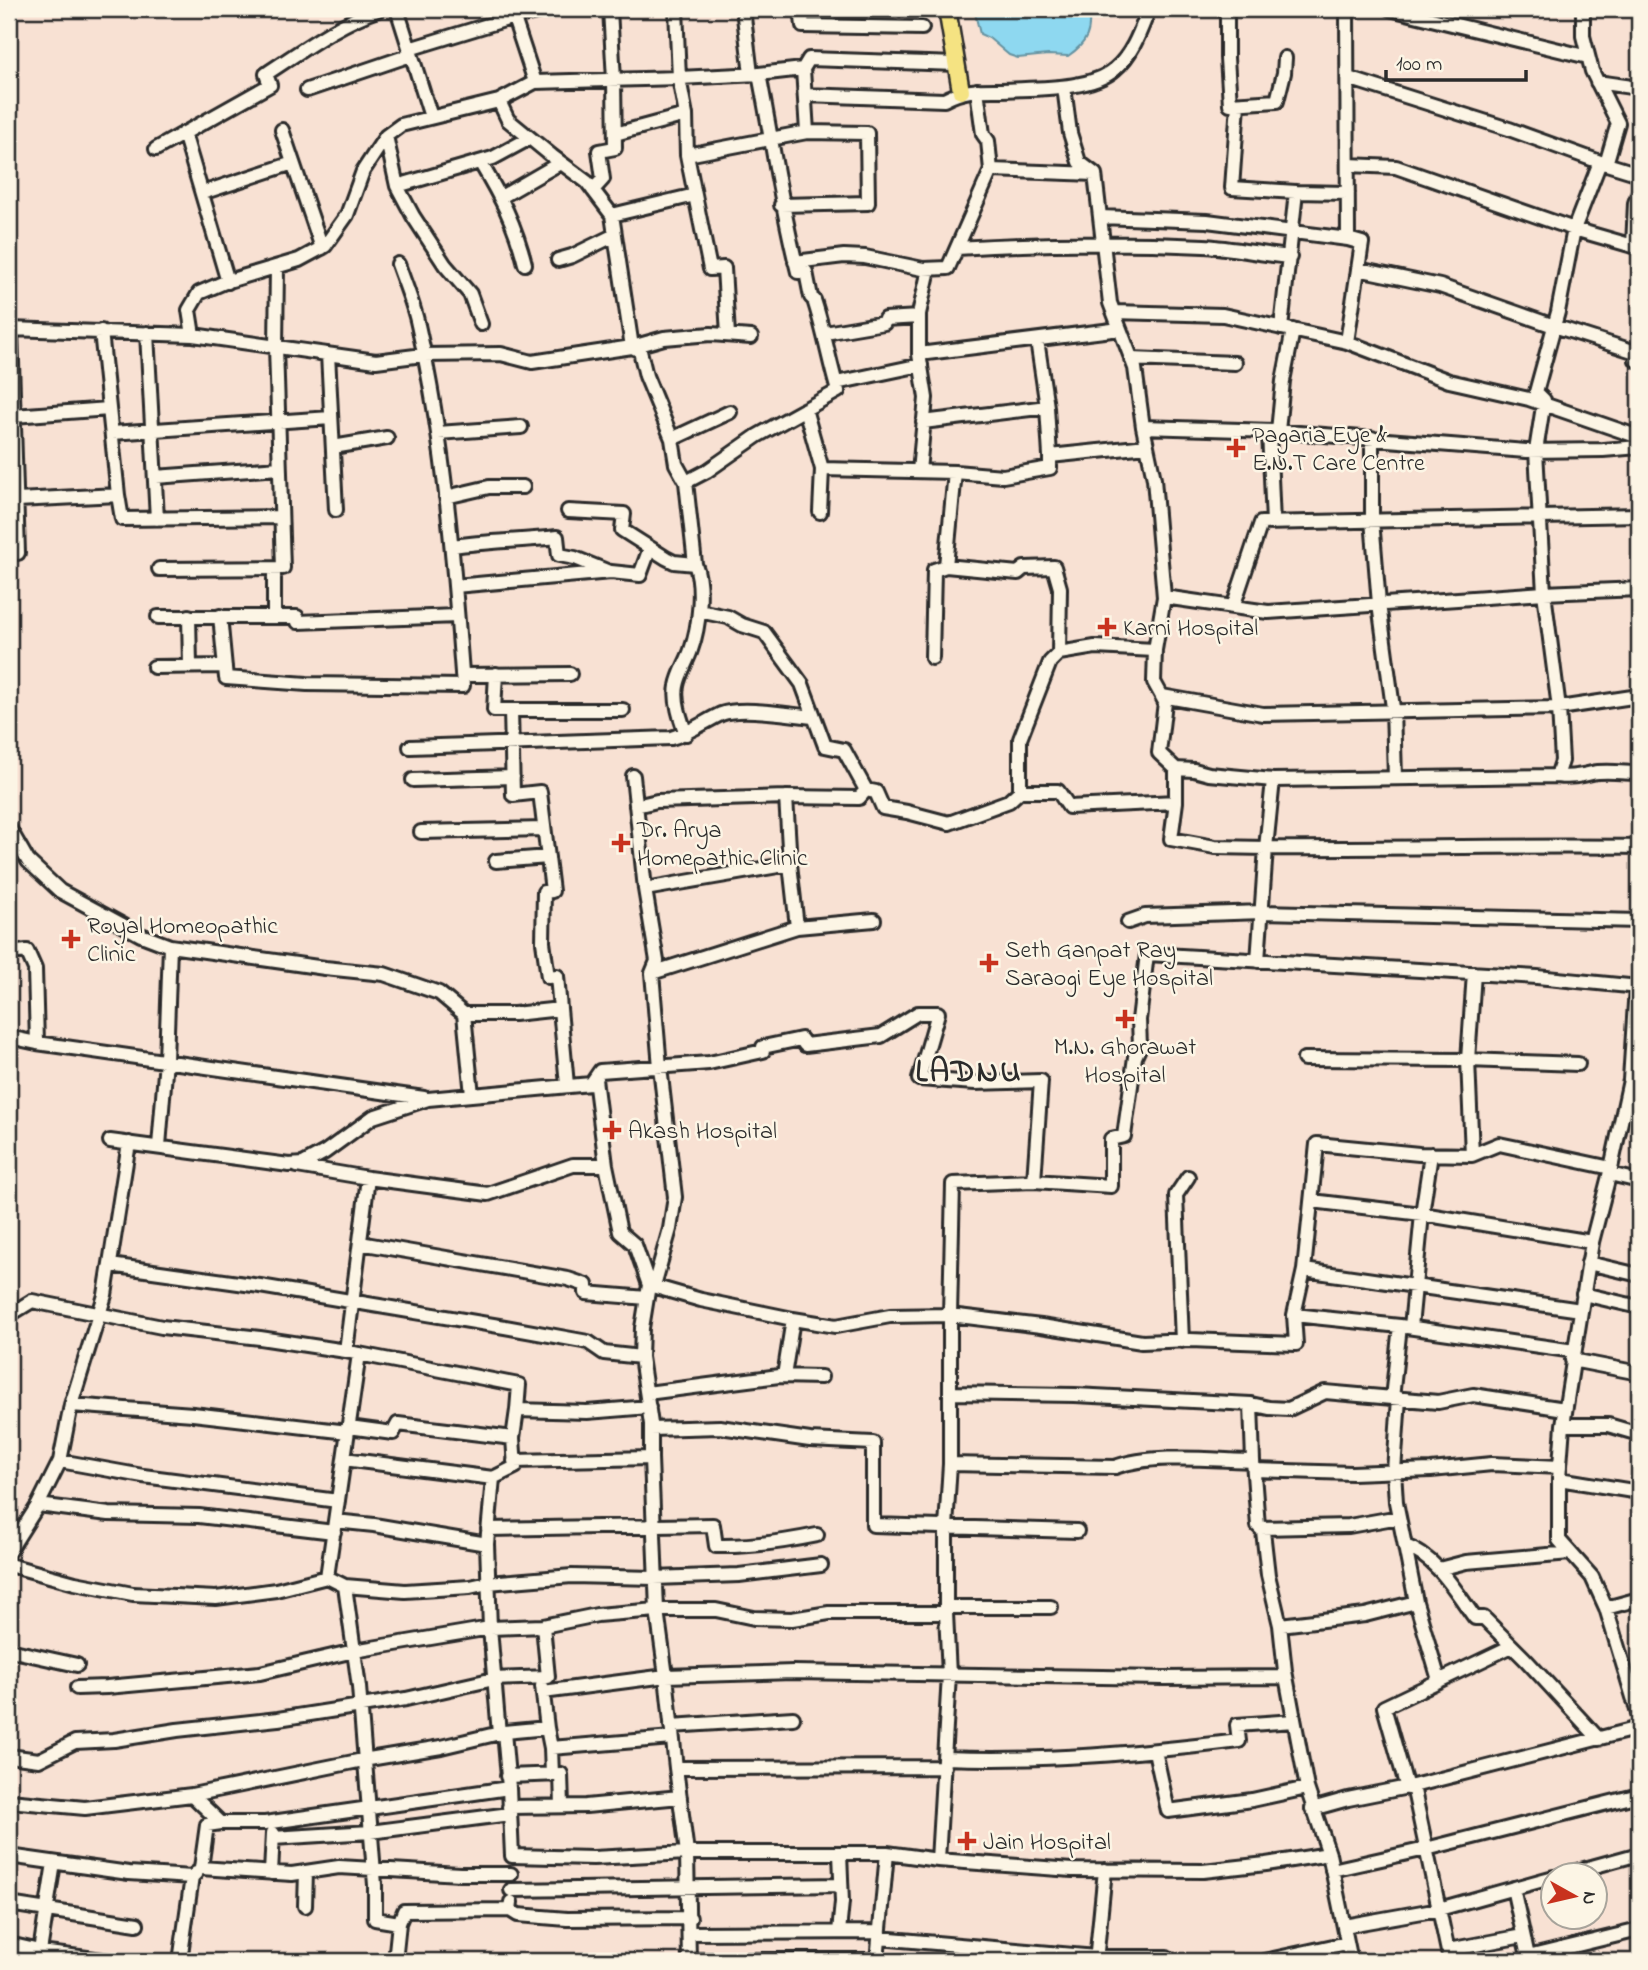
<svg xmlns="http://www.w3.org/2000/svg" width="1648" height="1970" viewBox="0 0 1648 1970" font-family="'Indie Flower',sans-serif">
  <rect width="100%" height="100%" fill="#f8e1d3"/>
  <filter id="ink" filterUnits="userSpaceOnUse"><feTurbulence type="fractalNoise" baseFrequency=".0143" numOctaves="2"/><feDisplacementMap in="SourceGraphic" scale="14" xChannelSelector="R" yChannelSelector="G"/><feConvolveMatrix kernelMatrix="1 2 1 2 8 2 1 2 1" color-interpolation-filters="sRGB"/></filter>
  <g filter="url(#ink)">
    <path fill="#8ed8f0" stroke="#6693a1" stroke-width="2" d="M 974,9 L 1088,9 C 1092,32 1087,43 1068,56 L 1048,55 L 1018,58 L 1009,55 L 989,38 L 980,34 Z"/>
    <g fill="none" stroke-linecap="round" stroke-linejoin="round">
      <defs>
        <path id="minor" d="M 397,9 L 431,117
          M 511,9 L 535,82
          M 743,9 L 751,74
          M 801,9 L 803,26 L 922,28
          M 1227,9 L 1227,58 L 1230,104 L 1277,101 L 1284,73 L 1285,58
          M 1347,9 L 1348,239
          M 1390,9 L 1588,57
          M 1583,9 L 1583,36 L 1592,71 L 1618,123 L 1606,164
          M 409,49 L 514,17 L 550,9
          M 1348,78 L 1509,129 L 1600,162
          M 1597,82 L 1639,88
          M 1064,87 L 1070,133 L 1079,162 L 1095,174 L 1110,303 L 1135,368 L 1143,427 L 1154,479 L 1164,597 L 1155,650 L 1154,682 L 1165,702 L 1159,753 L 1176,769 L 1176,802 L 1171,839 L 1215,847 L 1266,848 L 1258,961
          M 307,90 L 411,55
          M 805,95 L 944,100 C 965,89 978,90 1001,90 C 1033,88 1091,91 1115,69 C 1133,54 1141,29 1149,9
          M 499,101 L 508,120 L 552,156 L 587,182 L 612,215 L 632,347 L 640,351 L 646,376 L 672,439 L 676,464 L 686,482 L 695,564 C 704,586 699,628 691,650 C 687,662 679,674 677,686 C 674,701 681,720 686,734
          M 1238,104 L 1232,188 L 1296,192 L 1348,193
          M 282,130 L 322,248
          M 184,133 L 228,282
          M 615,134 L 686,115
          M 386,136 L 397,186 L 413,216 L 445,265 L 470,294 L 481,324
          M 156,149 L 270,85 L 266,74 C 303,50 339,23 380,9
          M 687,155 L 807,132 L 803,69
          M 480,162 C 501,197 515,224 525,264
          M 1348,165 L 1396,167 L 1574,229 L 1633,246 L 1635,203 L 1639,192
          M 991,170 L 1095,174
          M 397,186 L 493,158 L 530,138
          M 593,190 L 603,179 L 599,151 L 615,148 L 614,80 L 610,9
          M 202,193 L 293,163
          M 695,195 L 710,269 L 724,268 L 728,335
          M 501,197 L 560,163
          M 781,205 L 868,203 L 867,133 L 807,132
          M 612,215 L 695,195 L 687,155 L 686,115 L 679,78 L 676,9
          M 1100,217 L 1207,221 L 1348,239 L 1362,243 L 1347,342
          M 957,248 C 1039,243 1122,242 1204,246 C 1233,248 1261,254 1290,257
          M 558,260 L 572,256 L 615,235
          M 795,262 L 844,256 L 865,257 L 923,269 L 948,268 L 991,170 L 988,141 L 983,134 L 977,90
          M 1358,269 L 1440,286 L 1554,326 L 1639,353 L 1636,360 L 1639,361
          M 1114,312 L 1223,315 L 1347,342 L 1449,381 L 1529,399 L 1639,437
          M 1281,328 L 1296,192
          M 9,329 L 193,335 L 376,361 L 423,355 L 501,354 L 532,362 L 632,347 L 664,338 L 711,334 L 751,337
          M 11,329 L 18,553
          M 147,333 L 157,519
          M 825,333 L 884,323 L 885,319 L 919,317
          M 193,335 L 189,310 L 199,293 L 225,282 L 299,260 L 325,246 L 347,215 L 363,171 L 386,136 L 401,125 L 499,101 L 535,82 L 679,78 L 759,74 L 803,69 L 809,59 L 957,64
          M 1037,340 L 1047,407 L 1050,456
          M 328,354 L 336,510
          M 919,354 L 1120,329
          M 1131,359 L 1235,363
          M 836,383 L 921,365
          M 805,409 L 822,469 L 820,512
          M 13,416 L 109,409
          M 923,422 L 1047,407
          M 1143,427 L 1274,431 L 1526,451 L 1603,450 L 1639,447
          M 1269,431 L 1273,523
          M 1278,431 L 1283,381 L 1293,330
          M 112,433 L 331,418
          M 438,433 L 521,427
          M 1372,438 L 1372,520 L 1379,604 L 1393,708 L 1395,778
          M 672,439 L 730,412
          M 333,447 L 387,438
          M 822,469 L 955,472 L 1003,476 L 1050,468 L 1050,456 L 1147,446
          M 919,471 L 926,398 L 919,354 L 919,314 L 929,269
          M 155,477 L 279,468
          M 686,482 L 707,471 L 757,436 L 838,391 C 829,361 824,330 814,300 L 811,297 L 806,272 L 798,272 C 781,206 772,140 759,74
          M 118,495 L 122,519 L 281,517
          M 446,497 L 489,487 L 523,487
          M 17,500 L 118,495 L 101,331
          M 568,511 L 624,514 L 622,530 L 666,558 L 674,562 L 695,564
          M 453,546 C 487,541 522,541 557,537 L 559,555 L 575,558 L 607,571
          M 946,566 L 1018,573 L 1024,568 L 1054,567 L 1060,588 L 1059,653
          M 159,569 L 283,568 L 276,347 L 277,267
          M 274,569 L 274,615
          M 455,586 L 611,572 L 640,575 L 650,548
          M 1164,597 L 1268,612 L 1544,593 L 1639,589
          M 1233,607 L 1261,523 L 1639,515
          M 699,611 L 728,617 L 742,625 L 764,632 L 802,684 L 825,746 L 844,750 L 866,790 L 876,792 L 883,808 L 907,812 L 949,823 L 1009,801 L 1020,791 L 1058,791 L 1069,807 L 1176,802
          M 189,616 L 190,666
          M 220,616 L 226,678 L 307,684 L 463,686 C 454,566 445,444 418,325 C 414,305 405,284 398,264
          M 158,617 L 297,617 L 298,622 L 457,616
          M 932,658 L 934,570 L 946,566 L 955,472
          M 154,667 L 225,666
          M 496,674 L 494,710 L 623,710
          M 462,675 L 570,674
          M 1162,696 L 1263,714 L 1559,708 L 1639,696
          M 511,710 L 513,795 L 540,792 L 552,891 L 544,892 L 543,942 L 548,977 L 557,976 L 567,1085
          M 410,747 L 671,738 C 690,733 704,722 721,714 C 742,706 790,715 814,717
          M 1176,769 L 1194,770 L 1209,774 L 1273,780
          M 1639,773 C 1626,773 1604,770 1592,773 C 1580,776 1570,778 1557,776 L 1273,780 L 1266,848 C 1391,849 1515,845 1639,847
          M 633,776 L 645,889 L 657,961 L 652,973 L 660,1067 L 675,1197 L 670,1229 L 655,1282 L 653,1286
          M 1557,776 L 1562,761 L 1559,708 L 1544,593 L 1536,451 L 1544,400 L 1536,392 L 1558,312 L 1574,229 L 1600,162 L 1639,174
          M 413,780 L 513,777
          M 1020,791 L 1020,739 L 1050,662 L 1059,653 L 1095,647 L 1155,650
          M 786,797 L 790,864 L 797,927
          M 636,806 L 657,801 L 786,797 L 859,798 L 866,790
          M 9,828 L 28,861 L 60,891 L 141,935 L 170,946 L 325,968 L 384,974 L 439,993 L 464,1014 L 472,1095
          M 421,832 L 544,829
          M 496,861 L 548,857
          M 645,889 L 790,864
          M 1128,922 L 1145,916 L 1262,912 L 1639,921
          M 9,953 L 27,951 L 35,969 L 37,1043
          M 652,973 L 797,927 L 874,920
          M 1636,987 L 1630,1080 L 1611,1168 L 1592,1242 L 1563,1425 L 1559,1479 L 1559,1540 L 1592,1577 L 1606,1608 L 1639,1717
          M 464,1014 L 514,1014 L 560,1009
          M 9,1037 L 37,1043 L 424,1098
          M 1304,1059 L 1468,1060 L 1578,1064
          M 595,1079 L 606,1165 L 620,1232 L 635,1245 L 649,1285 L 642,1328 L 641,1357 L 651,1424 L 651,1458 L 657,1610 L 666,1676 L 676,1768 L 687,1853 L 689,1961
          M 110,1141 L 289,1165 L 303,1164 L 325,1152 L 373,1117 L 428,1099 L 591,1084 L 600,1071 L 709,1063 L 763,1051 L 763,1047 L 801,1039 L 805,1045 L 881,1036 L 918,1013 L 938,1013 L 919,1079 L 975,1083 L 1041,1081 L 1034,1181 L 1111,1186 L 1111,1139 L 1124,1136 L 1135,1057 L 1140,1046 L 1139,1020 L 1147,954 L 1537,977 L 1639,987
          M 159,1146 L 166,1060 L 170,946
          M 1472,1155 L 1468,1060 L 1474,973
          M 297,1166 L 368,1178 L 488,1194 L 573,1165 L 606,1165
          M 1610,1174 L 1639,1181
          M 368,1178 L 346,1351 L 359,1354 L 327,1577 L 345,1586 L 359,1687 L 375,1885 L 375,1919 L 399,1923 L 395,1961
          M 1034,1181 L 953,1184 L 950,1315 L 1041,1326 L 1142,1342 L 1190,1340 L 1296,1344 L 1294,1315 L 1400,1326 L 1574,1351
          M 1312,1201 L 1422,1214 L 1592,1242
          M 360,1243 L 568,1279 L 586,1285 L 586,1293 L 647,1298
          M 1588,1263 L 1639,1275
          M 110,1265 L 260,1286 L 505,1327 L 588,1342 L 604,1353 L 641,1357
          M 1304,1270 L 1581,1310
          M 649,1285 L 701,1300 L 793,1319 L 836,1326 L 890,1316 L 950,1315 L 950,1464
          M 1583,1294 L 1639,1307
          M 9,1315 L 32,1301 L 162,1327 L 260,1338 L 346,1351
          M 1294,1315 L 1304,1270 L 1317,1144 L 1419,1154 L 1472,1155 L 1499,1144 L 1611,1168
          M 1411,1327 L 1422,1214 L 1431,1154
          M 1182,1341 L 1176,1195 L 1188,1177
          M 359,1354 L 519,1385 L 517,1410 L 587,1412 L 649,1407
          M 1572,1360 L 1639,1373
          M 784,1376 L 793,1319
          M 647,1393 L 779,1376 L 821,1377
          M 950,1393 L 1075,1395 L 1251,1404
          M 1392,1398 L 1400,1326
          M 1399,1398 L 1394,1471 L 1396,1502 L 1405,1546 C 1437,1557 1456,1592 1475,1618 L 1484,1618 L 1525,1659 L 1599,1739
          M 71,1405 L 193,1414 L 348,1432
          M 1563,1425 L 1608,1425 L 1639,1434
          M 349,1427 L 393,1433 L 398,1424 L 513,1438 L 517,1410
          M 651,1429 L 720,1427 L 810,1440 L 873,1443 L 873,1525 L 1077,1531
          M 344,1459 L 493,1478 L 515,1467 L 513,1438
          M 60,1461 L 143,1476 L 338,1501
          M 514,1461 L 651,1458
          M 1253,1461 C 1212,1460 1153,1453 1115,1467 L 950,1464 L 946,1527 L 946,1613 L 949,1675 L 938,1860 L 1072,1870 L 1203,1871 L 1266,1864 L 1329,1854
          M 1254,1470 L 1352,1473 L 1431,1470 L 1492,1464 L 1560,1467
          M 493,1478 L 487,1544 L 490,1628 L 499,1734
          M 1559,1479 L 1639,1492
          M 38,1505 L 109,1514 L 199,1516 L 334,1532
          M 335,1521 L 374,1525 L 487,1544
          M 1260,1528 L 1349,1526 L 1399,1517
          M 488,1529 L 713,1525 L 716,1546 C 751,1547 783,1542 817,1535
          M 1405,1546 L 1416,1602 L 1439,1680
          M 9,1551 L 38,1505 L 60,1461 L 71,1405 L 105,1295 L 129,1143
          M 9,1565 L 75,1583 L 133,1594 L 216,1598 L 276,1590 L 327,1577
          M 1439,1569 L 1466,1562 L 1570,1553
          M 345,1586 L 405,1591 L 470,1587 L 488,1583 L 572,1576 L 654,1578 L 739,1575 L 821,1565
          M 946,1607 L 1051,1607
          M 1606,1608 L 1639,1599
          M 1280,1625 L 1365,1615 L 1416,1602
          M 9,1650 L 77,1665
          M 77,1688 L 107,1687 L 260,1673 L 354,1651 L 490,1628 L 543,1626 L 597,1615 L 657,1610 L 716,1610 L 754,1618 L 792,1619 L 829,1613 L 946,1613
          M 543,1692 L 666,1676 L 793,1672 L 1164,1678 L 1286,1677
          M 671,1726 L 793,1718
          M 547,1728 L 551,1748 L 552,1775
          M 551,1748 L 672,1738
          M 1155,1751 L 1168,1811 L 1252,1800 L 1307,1788
          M 9,1756 L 39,1760 L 75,1742 L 114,1740 L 177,1730 L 278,1719 L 406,1699 L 494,1679 L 548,1677 L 543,1626
          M 945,1758 C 1044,1762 1141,1753 1239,1741 L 1237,1725 L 1294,1721
          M 676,1768 L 944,1767
          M 507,1776 L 561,1774 L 562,1806
          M 1413,1786 L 1450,1961
          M 509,1788 L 512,1856 L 593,1858 L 687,1853 L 887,1853
          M 1407,1788 L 1384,1707 L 1512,1646
          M 192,1795 L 221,1823 L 265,1823 L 509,1788 L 504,1732
          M 9,1801 L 85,1808 L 192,1795 L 363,1760 L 441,1747 L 504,1732 L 547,1728 L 542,1686
          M 509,1807 L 586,1806 L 680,1797
          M 1312,1809 L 1348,1799 L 1413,1786 L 1639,1728
          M 221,1823 L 207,1825 L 201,1868 L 292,1874 L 339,1867 L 460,1874 L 511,1874
          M 273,1838 L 370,1832 L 510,1814
          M 9,1856 L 129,1873 L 192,1877
          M 1332,1870 L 1426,1849 L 1639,1795
          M 271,1873 L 273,1833
          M 1559,1876 L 1639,1854
          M 1513,1888 L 1529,1961
          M 511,1890 L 841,1885
          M 9,1904 L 137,1924
          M 305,1906 L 306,1872
          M 510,1910 L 518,1915 L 567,1919 L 690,1918
          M 399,1923 L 404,1911 L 510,1910 L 511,1902
          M 1344,1926 L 1439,1909 L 1554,1877
          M 839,1932 L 842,1902 L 840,1853
          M 690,1933 L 880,1932
          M 879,1938 L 1096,1957 L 1167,1957 L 1168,1961
          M 9,1944 L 48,1953 L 111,1961
          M 1448,1950 L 1523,1936
          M 40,1951 L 54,1863
          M 1528,1957 L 1639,1930
          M 690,1960 L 877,1960
          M 180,1961 L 192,1877 L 196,1873
          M 877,1961 L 887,1853 L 938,1860
          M 1096,1961 L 1105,1870
          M 1264,1961 L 1347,1943
          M 1351,1961 L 1329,1854 L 1307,1788 L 1285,1671 L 1280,1625 L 1268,1575 L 1263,1531 L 1258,1526 L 1253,1461 L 1251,1404 L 1269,1408 L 1289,1409 L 1325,1392 L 1438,1402 L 1473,1395 L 1565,1409"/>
        <path id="major" d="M 947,9 L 961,91"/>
      </defs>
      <use href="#minor" stroke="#2b2b2b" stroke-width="18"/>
      <use href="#major" stroke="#2b2b2b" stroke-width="21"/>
      <use href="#minor" stroke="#fcf5e5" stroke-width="12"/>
      <use href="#major" stroke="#f5e382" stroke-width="16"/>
    </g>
  </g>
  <g fill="#c8321e" stroke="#fcf5e5" stroke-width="2.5">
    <path d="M1232.5 437.5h7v7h7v7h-7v7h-7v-7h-7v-7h7z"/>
    <path d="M1103.5 616.5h7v7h7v7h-7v7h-7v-7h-7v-7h7z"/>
    <path d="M617.5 832.5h7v7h7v7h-7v7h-7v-7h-7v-7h7z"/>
    <path d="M67.5 928.5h7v7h7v7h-7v7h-7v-7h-7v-7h7z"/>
    <path d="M985.5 952.5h7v7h7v7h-7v7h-7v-7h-7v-7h7z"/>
    <path d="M1121.5 1008.5h7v7h7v7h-7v7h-7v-7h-7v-7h7z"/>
    <path d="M608.5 1119.5h7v7h7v7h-7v7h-7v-7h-7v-7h7z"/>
    <path d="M963.5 1830.5h7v7h7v7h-7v7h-7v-7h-7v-7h7z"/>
  </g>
  <g text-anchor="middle" stroke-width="5" stroke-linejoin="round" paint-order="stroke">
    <g font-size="24" fill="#2b2b2b" stroke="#fcf5e5" text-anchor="start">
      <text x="1252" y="442">Pagaria Eye &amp;<tspan x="1252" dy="28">E.N.T Care Centre</tspan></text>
      <text x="1123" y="635">Karni Hospital</text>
      <text x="637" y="837">Dr. Arya<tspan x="637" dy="28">Homepathic Clinic</tspan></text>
      <text x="87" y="933">Royal Homeopathic<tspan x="87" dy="28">Clinic</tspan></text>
      <text x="1005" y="957">Seth Ganpat Ray<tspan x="1005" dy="28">Saraogi Eye Hospital</tspan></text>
      <text x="1125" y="1054" text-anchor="middle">M.N. Ghorawat<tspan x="1125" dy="28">Hospital</tspan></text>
      <text x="628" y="1138">Akash Hospital</text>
      <text x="983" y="1849">Jain Hospital</text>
    </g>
    <g font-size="32" font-weight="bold" letter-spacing="2" fill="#2b2b2b" stroke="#fcf5e5">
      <text x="969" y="1081">LADNU</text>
    </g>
  </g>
  <rect width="1648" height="1970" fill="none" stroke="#fcf5e5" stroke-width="35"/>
  <rect x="18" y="18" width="1613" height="1935" fill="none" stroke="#2b2b2b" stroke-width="2.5" filter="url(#ink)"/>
  <g transform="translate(1574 1896) rotate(98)"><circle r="33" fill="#fcf5e5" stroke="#a8a49b" stroke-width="2"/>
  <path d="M0-5L12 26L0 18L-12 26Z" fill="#c8321e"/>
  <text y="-10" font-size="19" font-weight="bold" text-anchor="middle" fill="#2b2b2b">N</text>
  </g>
  <path d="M1386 70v10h140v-10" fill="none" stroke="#2b2b2b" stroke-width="3.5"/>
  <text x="1396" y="70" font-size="21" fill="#2b2b2b" stroke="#fcf5e5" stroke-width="5" paint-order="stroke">100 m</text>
</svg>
